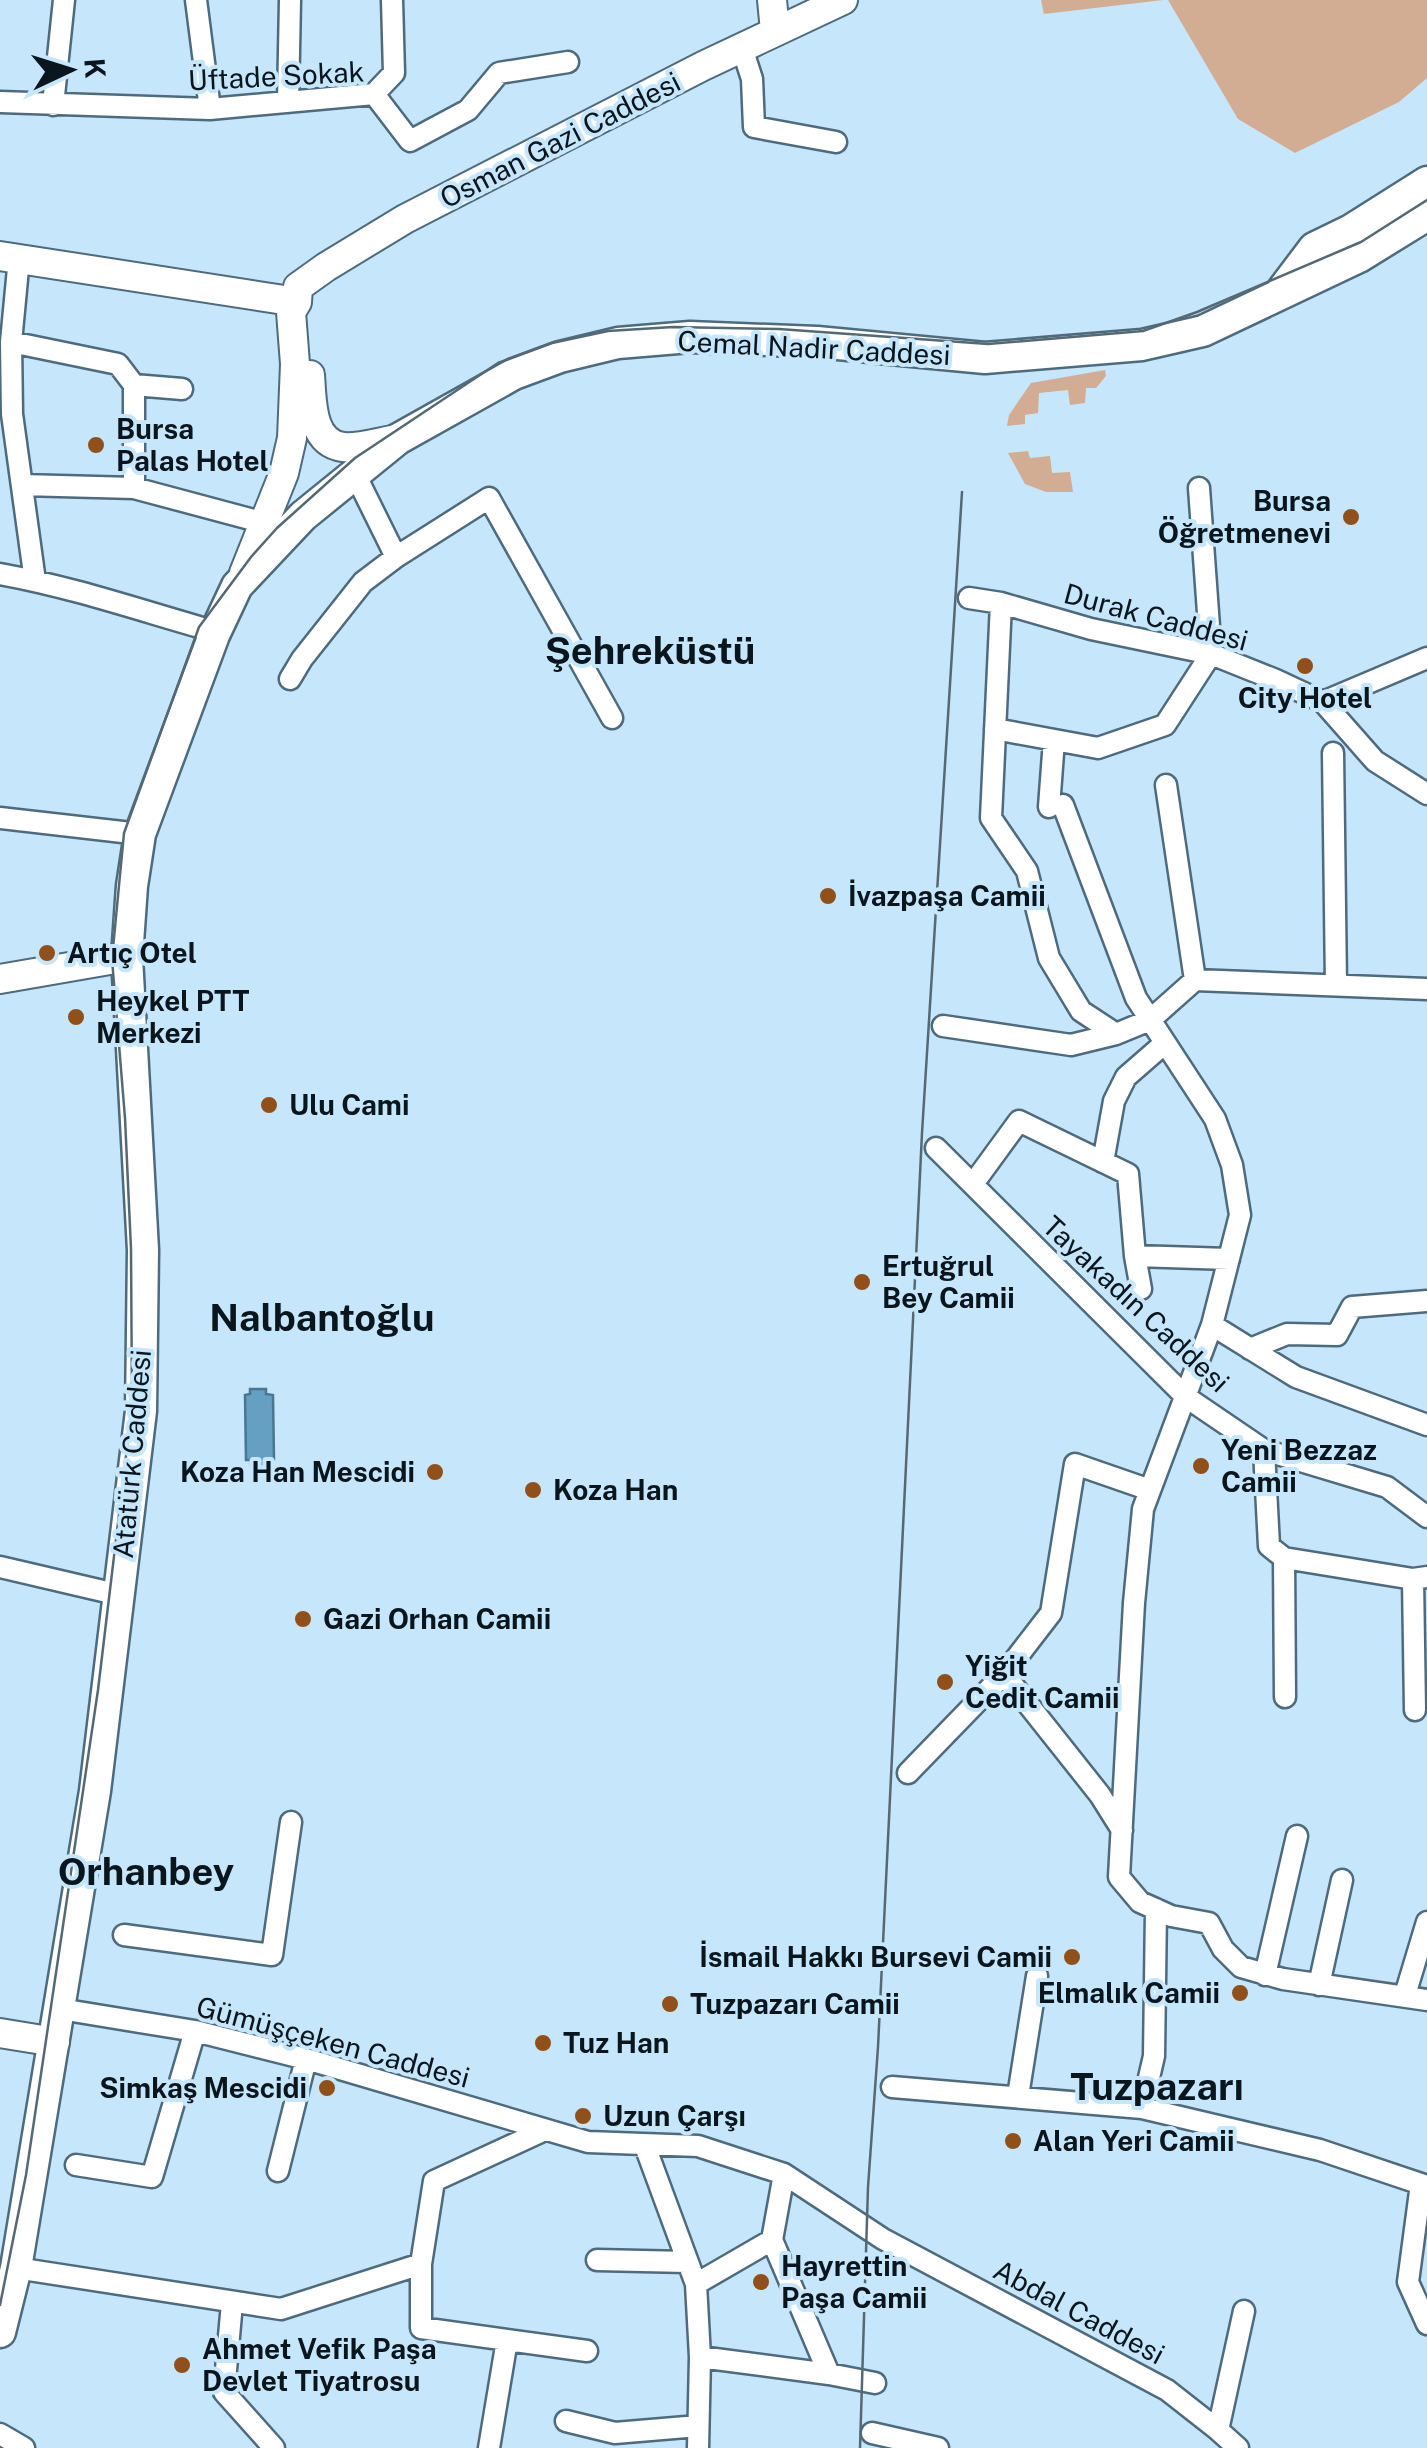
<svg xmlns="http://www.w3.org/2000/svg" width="1427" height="2448" viewBox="0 0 1427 2448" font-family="'Public Sans',sans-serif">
  <rect width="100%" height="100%" fill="#c6e6fb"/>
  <path fill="#d3ad93" d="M 1041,0 L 1163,0 L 1044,14 Z
    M 1168,0 L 1427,0 L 1427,78 L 1399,102 L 1295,153 L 1238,119 Z
    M 1105,370 L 1106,376 L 1096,388 L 1086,388 L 1085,403 L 1070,405 L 1068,390 L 1039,393 L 1038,413 L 1025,415 L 1025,424 L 1007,426 L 1009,415 L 1031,383 Z
    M 1028,451 L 1030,458 L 1050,456 L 1052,473 L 1070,472 L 1073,492 L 1046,492 L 1025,484 L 1008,453 Z"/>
  <path fill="#659fc1" stroke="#4a7690" stroke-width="2.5" d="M 250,1389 L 266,1389 L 266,1394 L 273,1395 L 274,1459 L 268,1459 L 268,1464 L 251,1464 L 251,1460 L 246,1460 L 245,1395 L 250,1394 Z"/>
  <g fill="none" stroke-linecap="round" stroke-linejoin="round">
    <defs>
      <path id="street" d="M 196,0 L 210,109
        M 742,48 L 752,79 L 754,127 L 836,142
        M 374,94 L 410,141 L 468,110 L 499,73 L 568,62
        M 374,94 L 394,73 L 392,0
        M 0,102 L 210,109 L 374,94
        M 288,102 L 290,0
        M 53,105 L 64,0
        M 19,258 L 11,342 L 12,414 L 35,581
        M 11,342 L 118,364 L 134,385 L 182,389
        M 355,474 L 396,557
        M 22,485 L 134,488 L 265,523
        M 134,488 L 134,385
        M 0,574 C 67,586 133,608 199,627 L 214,635
        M 969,598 L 1001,603 L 1091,629 L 1211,654 L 1276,680 L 1323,702 L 1375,761 L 1427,794
        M 1001,603 L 991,818 L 1027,871 L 1049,958 L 1081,1011 L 1116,1034
        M 290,679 L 302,659 L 363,582 L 396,557 L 489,498 L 612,718
        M 1323,702 L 1427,658
        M 995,729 L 1098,748 L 1165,725 L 1211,654 L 1199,488
        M 1333,753 L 1336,985
        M 1166,785 L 1195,980
        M 1063,805 L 1136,998 L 1215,1119 L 1232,1165 L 1240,1215 L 1212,1325 L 1143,1509 L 1134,1603 L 1119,1877 L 1140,1902 L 1171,1916 L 1209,1923 L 1223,1949 L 1241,1967 L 1283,1979 L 1427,2000
        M 1049,807 L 1054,740
        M 0,818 L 140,834
        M 943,1026 L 1071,1045 L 1116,1034 L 1150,1020 L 1195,980 L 1427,989
        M 936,1148 L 1186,1397 L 1264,1450 L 1387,1487 L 1427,1517
        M 1103,1162 L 1114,1101 L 1126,1077 L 1165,1043
        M 973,1184 L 1019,1121 L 1128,1174 L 1135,1256 L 1141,1289
        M 1135,1256 L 1229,1259
        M 1212,1325 L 1296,1377 L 1427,1425
        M 1250,1349 L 1287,1334 L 1337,1335 L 1352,1307 L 1427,1301
        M 1264,1450 L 1269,1546 L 1284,1558 L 1413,1579 L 1427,1577
        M 1284,1558 L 1285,1697
        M 0,1567 L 120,1595
        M 1413,1579 L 1415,1710
        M 1004,1674 L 1100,1795 L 1122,1830
        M 908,1773 L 1004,1674 L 1051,1613 L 1075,1464 L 1150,1490
        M 124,1935 L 272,1955 L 291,1822
        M 1265,1975 L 1297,1836
        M 1319,1985 L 1342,1880
        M 1405,1995 L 1427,1922
        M 60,2009 L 195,2031 L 306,2059 L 588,2142 L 698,2146 L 784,2174 L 883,2239 L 1167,2390 L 1218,2430 L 1238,2448
        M 892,2087 L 1142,2108 L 1320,2150 L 1427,2186
        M 1018,2096 L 1037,1976
        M 1142,2108 L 1154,2056 L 1156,1909
        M 645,2146 L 696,2284 L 700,2357 L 698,2448
        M 76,2165 L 152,2177 L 195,2031
        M 278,2171 L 306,2059
        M 1421,2184 L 1408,2282 L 1427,2324
        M 772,2240 L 829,2374
        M 597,2260 L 687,2262
        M 421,2264 L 421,2328 L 587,2351
        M 16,2268 L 281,2309 L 421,2264 L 434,2181 L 545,2130
        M 696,2284 L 772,2240 L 784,2174
        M 232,2303 L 224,2392 L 274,2448
        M 700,2357 L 829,2374 L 875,2383
        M 566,2421 L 615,2433 L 698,2426
        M 1218,2430 L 1244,2311
        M 872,2433 L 938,2448
        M 0,2434 L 24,2448
        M 489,2448 L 507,2340"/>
      <path id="secondary" d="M 772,0 L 775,31
        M 0,256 L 297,302
        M 310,375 C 312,399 310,443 343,447 C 357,449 383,441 398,439
        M 244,573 L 284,473 L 292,438 L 295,364 L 291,312 L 297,302 L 298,287 L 326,267 L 405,219 L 703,66 L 843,0
        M 0,979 L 127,957
        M 0,2033 L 55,2042"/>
      <path id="primary" d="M 1283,289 L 1314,248 L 1351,230 L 1427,182
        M 0,2332 L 16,2268 L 95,1791 L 141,1411 L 143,1250 L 127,957 L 132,886 L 140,834 L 214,635 L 237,586 L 303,516 L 398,439 L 514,374 L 560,357 L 618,343 L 690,337 L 817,342 L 985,358 L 1142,345 L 1203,331 L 1359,257 L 1427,215"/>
    </defs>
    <use href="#street" stroke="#4e6b7d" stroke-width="25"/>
    <use href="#secondary" stroke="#4e6b7d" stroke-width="32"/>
    <use href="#primary" stroke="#4e6b7d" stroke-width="35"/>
    <use href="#street" stroke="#fff" stroke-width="20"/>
    <use href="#secondary" stroke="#fff" stroke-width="28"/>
    <use href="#primary" stroke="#fff" stroke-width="30"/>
    <path stroke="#556975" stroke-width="2.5" d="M 0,2305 L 26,2175 L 98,1690 L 132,1406 L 131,1249 L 125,1118 L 112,959 L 124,833 L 199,627 L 251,557 L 277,528 L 355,458 L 498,363 L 552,343 L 608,331 L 673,327 L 779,329 L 988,344 L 1143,331 L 1197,312 L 1361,242 L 1427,200
      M 860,2448 L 868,2187 L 878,2047 L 922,1133 L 962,492"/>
  </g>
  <g fill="#91501a" stroke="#c6e6fb" stroke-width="4">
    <circle cx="96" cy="445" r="10"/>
    <circle cx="1351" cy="517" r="10"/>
    <circle cx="1305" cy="666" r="10"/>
    <circle cx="828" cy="896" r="10"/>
    <circle cx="47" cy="953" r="10"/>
    <circle cx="76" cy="1017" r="10"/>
    <circle cx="269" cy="1105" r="10"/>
    <circle cx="862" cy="1282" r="10"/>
    <circle cx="1201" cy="1466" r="10"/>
    <circle cx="435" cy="1472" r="10"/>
    <circle cx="533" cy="1490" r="10"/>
    <circle cx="303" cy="1619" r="10"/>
    <circle cx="945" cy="1682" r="10"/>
    <circle cx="1072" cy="1957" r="10"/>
    <circle cx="1240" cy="1993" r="10"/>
    <circle cx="670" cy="2004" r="10"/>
    <circle cx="543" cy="2043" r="10"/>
    <circle cx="327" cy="2088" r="10"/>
    <circle cx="583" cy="2116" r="10"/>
    <circle cx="1013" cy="2141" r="10"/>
    <circle cx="761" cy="2282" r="10"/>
    <circle cx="182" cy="2365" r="10"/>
  </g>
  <g text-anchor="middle" stroke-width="8" stroke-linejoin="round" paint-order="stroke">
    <g font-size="28" fill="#0a161d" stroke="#c6e6fb">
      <text transform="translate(276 76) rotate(-3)" y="10">Üftade Sokak</text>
      <text transform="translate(560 140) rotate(-27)" y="10">Osman Gazi Caddesi</text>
      <text transform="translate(814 348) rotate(3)" y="10">Cemal Nadir Caddesi</text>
      <text transform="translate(1156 617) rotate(15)" y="10">Durak Caddesi</text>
      <text transform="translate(1136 1304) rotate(43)" y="10">Tayakadın Caddesi</text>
      <text transform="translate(132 1454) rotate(-85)" y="10">Atatürk Caddesi</text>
      <text transform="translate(333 2042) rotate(15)" y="10">Gümüşçeken Caddesi</text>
      <text transform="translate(1079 2312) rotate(28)" y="10">Abdal Caddesi</text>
    </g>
    <g font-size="28" font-weight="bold" fill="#0a161d" stroke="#c6e6fb" text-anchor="start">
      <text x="116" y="439">Bursa<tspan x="116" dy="32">Palas Hotel</tspan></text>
      <text x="1331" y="511" text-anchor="end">Bursa<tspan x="1331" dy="32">Öğretmenevi</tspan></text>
      <text x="1305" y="708" text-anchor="middle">City Hotel</text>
      <text x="848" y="906">İvazpaşa Camii</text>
      <text x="67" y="963">Artıç Otel</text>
      <text x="96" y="1011">Heykel PTT<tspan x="96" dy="32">Merkezi</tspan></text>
      <text x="289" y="1115">Ulu Cami</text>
      <text x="882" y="1276">Ertuğrul<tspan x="882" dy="32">Bey Camii</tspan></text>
      <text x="1221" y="1460">Yeni Bezzaz<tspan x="1221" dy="32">Camii</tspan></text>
      <text x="415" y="1482" text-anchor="end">Koza Han Mescidi</text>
      <text x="553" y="1500">Koza Han</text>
      <text x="323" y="1629">Gazi Orhan Camii</text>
      <text x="965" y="1676">Yiğit<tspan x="965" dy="32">Cedit Camii</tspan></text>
      <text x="1052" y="1967" text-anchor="end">İsmail Hakkı Bursevi Camii</text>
      <text x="1220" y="2003" text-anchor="end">Elmalık Camii</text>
      <text x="690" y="2014">Tuzpazarı Camii</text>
      <text x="563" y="2053">Tuz Han</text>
      <text x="307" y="2098" text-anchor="end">Simkaş Mescidi</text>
      <text x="603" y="2126">Uzun Çarşı</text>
      <text x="1033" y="2151">Alan Yeri Camii</text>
      <text x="781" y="2276">Hayrettin<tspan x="781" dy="32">Paşa Camii</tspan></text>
      <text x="202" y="2359">Ahmet Vefik Paşa<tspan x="202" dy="32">Devlet Tiyatrosu</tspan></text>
    </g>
    <g font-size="38" font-weight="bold" fill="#0a161d" stroke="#c6e6fb">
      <text x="650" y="664">Şehreküstü</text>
      <text x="322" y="1331">Nalbantoğlu</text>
      <text x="146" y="1885">Orhanbey</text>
      <text x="1157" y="2100">Tuzpazarı</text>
    </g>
  </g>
  <g transform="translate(70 70) rotate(86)" stroke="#c6e6fb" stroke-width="8" paint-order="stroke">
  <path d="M0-8L18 38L0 25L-18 38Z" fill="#0a161d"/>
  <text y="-15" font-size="28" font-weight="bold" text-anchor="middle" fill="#0a161d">K</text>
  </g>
</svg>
